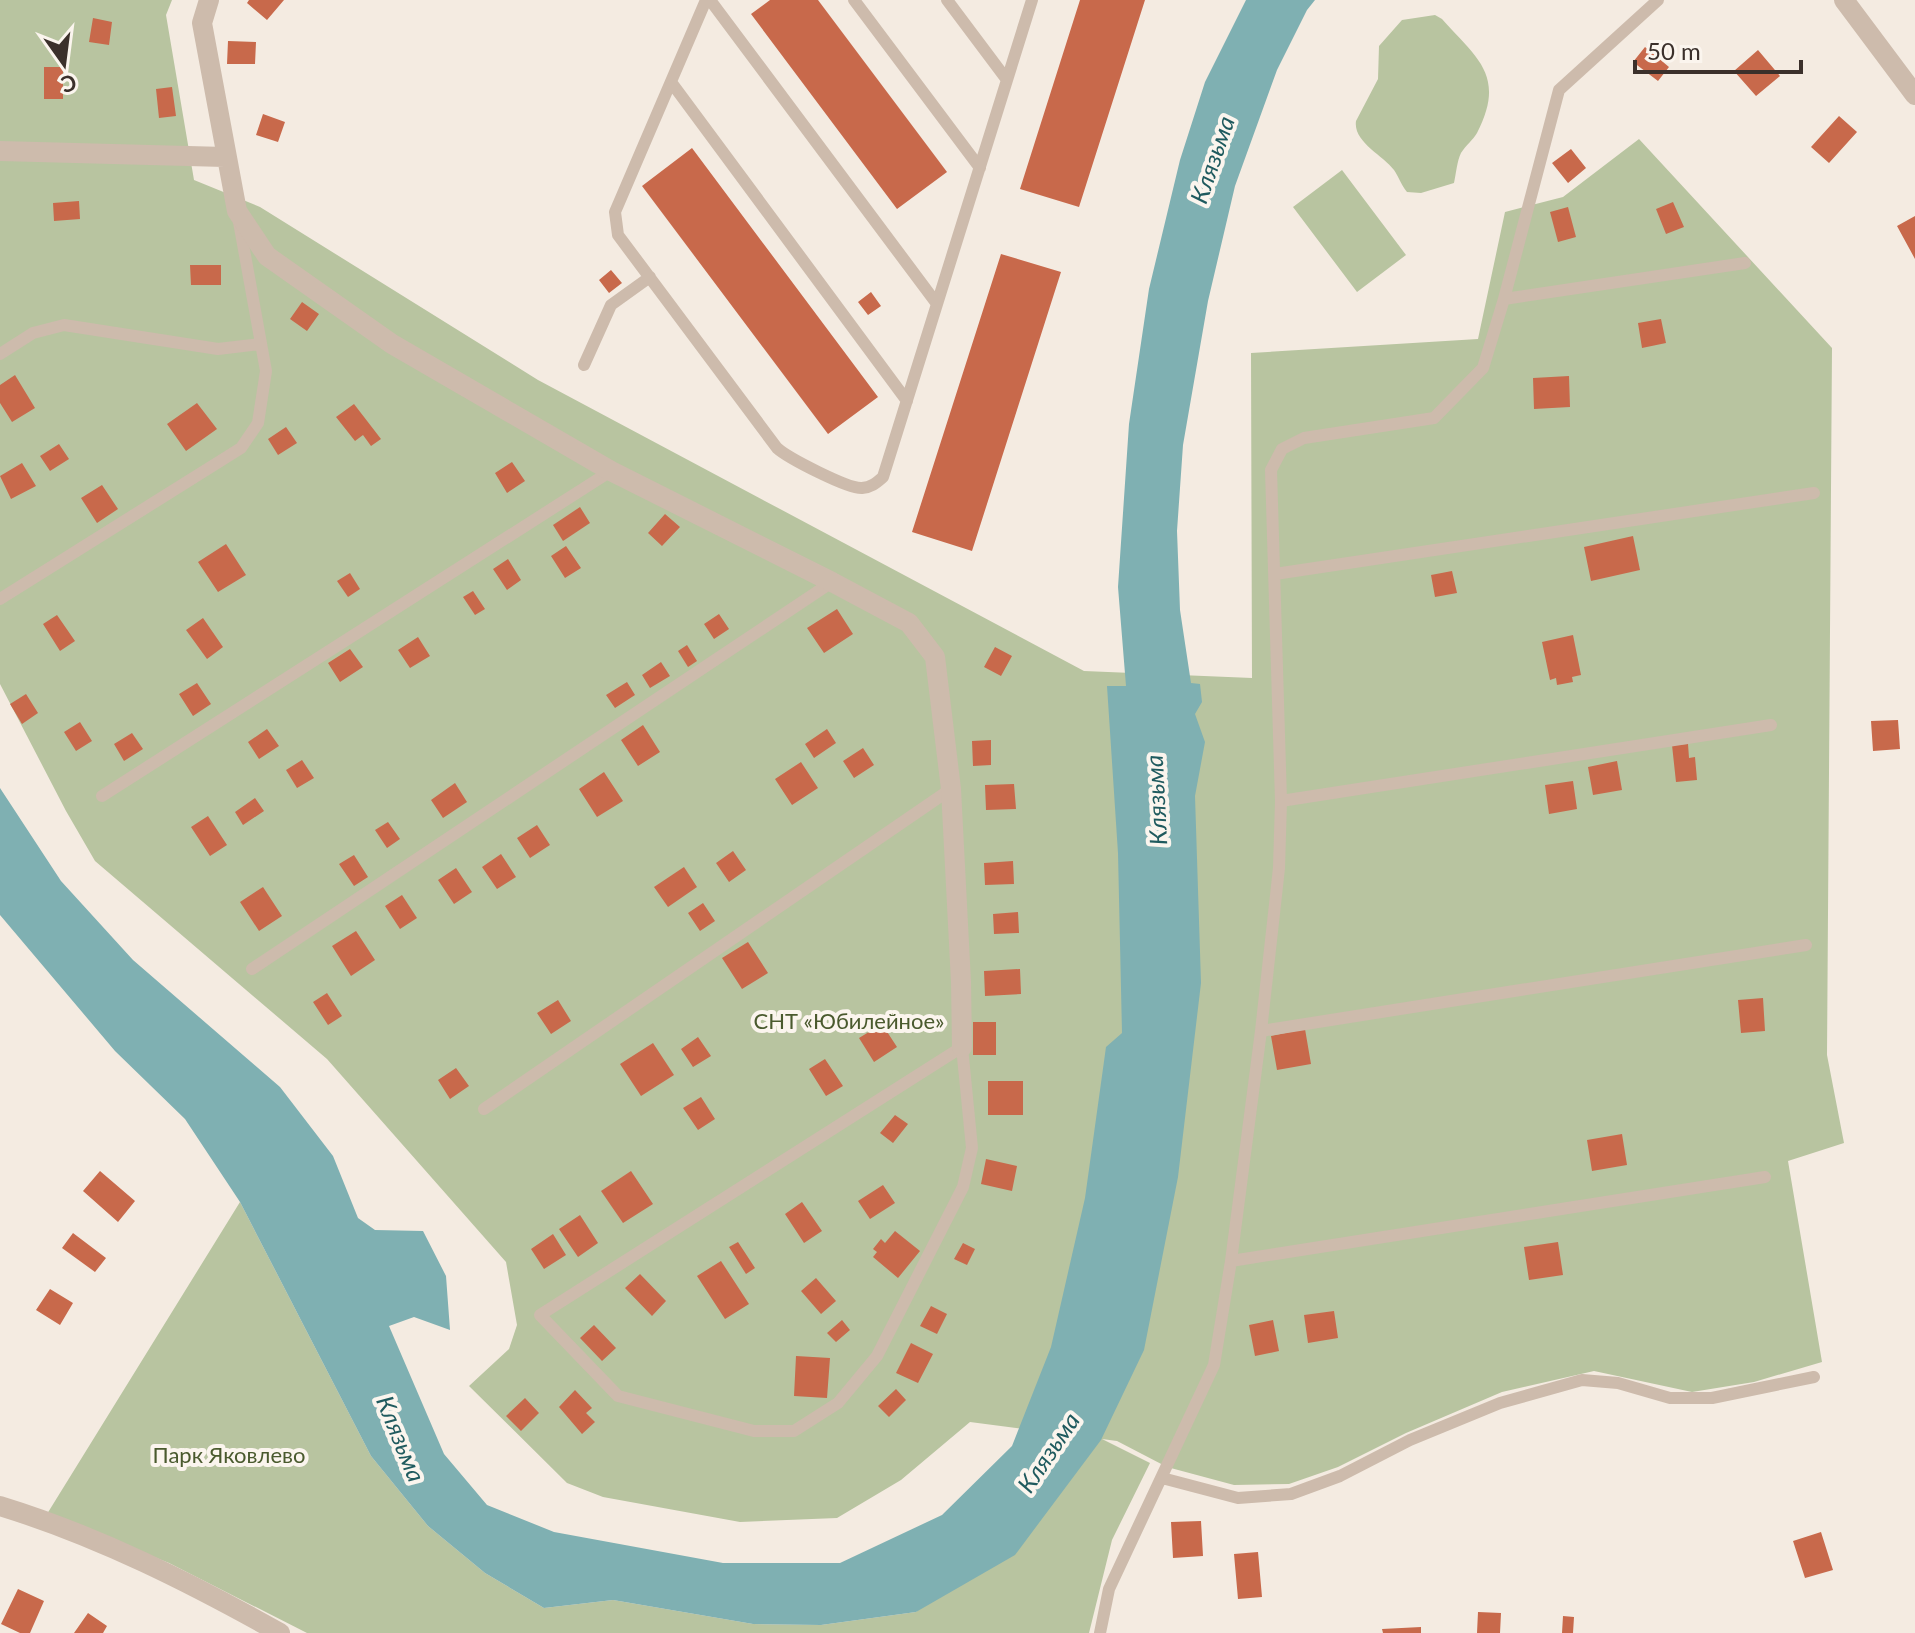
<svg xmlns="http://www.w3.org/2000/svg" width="1915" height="1633" viewBox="0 0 1915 1633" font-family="Lato,sans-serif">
  <rect width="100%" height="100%" fill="#f4ebe1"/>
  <path fill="#b8c4a0" d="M 0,0 L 172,0 L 166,15 L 194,180 L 260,207 L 538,380 L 1084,671 L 1252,678 L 1251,353 L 1478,339 L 1505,212 L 1563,197 L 1639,139 L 1832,348 L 1827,1055 L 1844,1143 L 1788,1161 L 1822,1362 L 1754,1382 L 1692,1392 L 1594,1371 L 1502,1392 L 1406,1433 L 1338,1467 L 1289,1484 L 1234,1485 L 1167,1467 L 1117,1441 L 1102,1439 L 1150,1463 L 1112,1540 L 1089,1633 L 307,1633 L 169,1563 L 47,1514 L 240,1202 L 371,1456 L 428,1526 L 485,1573 L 544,1608 L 613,1600 L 753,1624 L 821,1625 L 916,1612 L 1101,1439 L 970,1422 L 901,1480 L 837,1518 L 740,1522 L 603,1497 L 567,1483 L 469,1386 L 509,1349 L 517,1325 L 506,1262 L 327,1059 L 95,861 L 66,811 L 0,684 Z
    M 1435,15 L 1442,19 C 1478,59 1506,76 1477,133 C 1473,140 1466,145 1461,153 C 1457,161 1456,174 1454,183 L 1421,193 L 1407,192 C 1401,185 1399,177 1394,170 C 1383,155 1353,142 1356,121 L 1378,79 L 1379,46 L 1402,20 Z
    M 1342,170 L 1406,255 L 1357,292 L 1293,207 Z"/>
  <path fill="#7fb0b2" d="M 1246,0 L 1315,0 L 1307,10 L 1277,70 L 1235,186 L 1208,301 L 1183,445 L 1177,531 L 1180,610 L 1191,683 L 1200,684 L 1202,702 L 1195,714 L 1205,742 L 1195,796 L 1201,983 L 1178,1177 L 1144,1350 L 1101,1440 L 1015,1555 L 916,1612 L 821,1625 L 753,1624 L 613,1600 L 544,1608 L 485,1573 L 428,1526 L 371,1456 L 240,1202 L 185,1119 L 115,1051 L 0,915 L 0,788 L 61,881 L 133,960 L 280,1087 L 333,1156 L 358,1218 L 375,1230 L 423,1231 L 446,1276 L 450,1330 L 414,1317 L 389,1326 L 444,1454 L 487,1505 L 554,1532 L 723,1563 L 840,1563 L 942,1515 L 1012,1446 L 1051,1347 L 1085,1198 L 1106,1047 L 1122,1033 L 1118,853 L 1107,686 L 1126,686 L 1118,587 L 1129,424 L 1149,289 L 1180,160 L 1205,82 Z"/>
  <path fill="#c8694b" d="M 249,0 L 284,0 L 267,20 L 247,3 Z
    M 770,0 L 818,0 L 947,172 L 897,209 L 751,14 Z
    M 1080,0 L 1145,0 L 1079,207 L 1020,189 Z
    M 93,18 L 112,22 L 109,45 L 89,42 Z
    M 228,41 L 256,42 L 255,64 L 227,64 Z
    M 1645,47 L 1669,67 L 1658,81 L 1633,62 Z
    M 1758,50 L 1780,76 L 1756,96 L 1734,71 Z
    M 44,67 L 63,67 L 63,99 L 44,99 Z
    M 172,87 L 176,116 L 159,118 L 156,89 Z
    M 263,114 L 285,122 L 278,142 L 256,135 Z
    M 1839,116 L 1857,132 L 1829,163 L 1811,147 Z
    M 692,148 L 878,397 L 828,434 L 642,186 Z
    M 1571,149 L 1586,168 L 1568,183 L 1552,163 Z
    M 79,201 L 80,219 L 54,221 L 53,203 Z
    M 1673,202 L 1684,227 L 1666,234 L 1656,209 Z
    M 1568,207 L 1576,237 L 1558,242 L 1550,212 Z
    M 1915,216 L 1915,259 L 1897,226 Z
    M 1001,254 L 1061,272 L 972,551 L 912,532 Z
    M 190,265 L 221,265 L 221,285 L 191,285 Z
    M 611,270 L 622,283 L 609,293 L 599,280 Z
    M 871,292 L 881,306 L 868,315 L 858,302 Z
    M 302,302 L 319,314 L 307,331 L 290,319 Z
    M 1661,319 L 1666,343 L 1642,348 L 1638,323 Z
    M 15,375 L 35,408 L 12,422 L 0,403 L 0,385 Z
    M 1569,376 L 1570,407 L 1534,409 L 1533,378 Z
    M 197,403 L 217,429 L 186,451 L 167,424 Z
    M 354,404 L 381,439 L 371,446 L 363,435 L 355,441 L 336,417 Z
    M 286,427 L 297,443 L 278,455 L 268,439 Z
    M 59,444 L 69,459 L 50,471 L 40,456 Z
    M 512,462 L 525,481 L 507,493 L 495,473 Z
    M 22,463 L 36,486 L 11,499 L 0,476 Z
    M 102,485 L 118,509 L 97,523 L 81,498 Z
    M 580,507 L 590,523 L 563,541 L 553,525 Z
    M 665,514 L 680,527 L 662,546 L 648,533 Z
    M 1633,536 L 1640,570 L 1591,581 L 1584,547 Z
    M 226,544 L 246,575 L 218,592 L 198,562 Z
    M 566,546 L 581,568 L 565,578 L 551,556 Z
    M 508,559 L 521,580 L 507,590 L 493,569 Z
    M 1452,571 L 1457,593 L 1435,597 L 1431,575 Z
    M 350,573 L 360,589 L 348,597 L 337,581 Z
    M 473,591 L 485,609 L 475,615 L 463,597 Z
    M 837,609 L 853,634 L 824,653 L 807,628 Z
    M 719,614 L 729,629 L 714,639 L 704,624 Z
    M 57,615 L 75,641 L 60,651 L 43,624 Z
    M 203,618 L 223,647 L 207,659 L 186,630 Z
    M 1573,635 L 1581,675 L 1572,677 L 1573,682 L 1557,685 L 1556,678 L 1550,680 L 1542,642 Z
    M 418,637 L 430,656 L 410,668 L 398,650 Z
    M 687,645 L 697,661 L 688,667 L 678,651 Z
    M 995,647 L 1012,656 L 1001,676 L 984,667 Z
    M 350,649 L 363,667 L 340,682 L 328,663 Z
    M 661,662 L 670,676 L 650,688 L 642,675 Z
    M 627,682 L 635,695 L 615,708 L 606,695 Z
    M 197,683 L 211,704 L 193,716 L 179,694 Z
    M 26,694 L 38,713 L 22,724 L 10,704 Z
    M 1898,720 L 1900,749 L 1873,751 L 1871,721 Z
    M 80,722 L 92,741 L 76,751 L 64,732 Z
    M 643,725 L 660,752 L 638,766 L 621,740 Z
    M 267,729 L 279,746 L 259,759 L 248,742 Z
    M 827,729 L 836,743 L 814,758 L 805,744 Z
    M 132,733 L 143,749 L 124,761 L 114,744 Z
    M 991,740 L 991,765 L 973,766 L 972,741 Z
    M 1688,744 L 1689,758 L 1695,757 L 1697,780 L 1676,782 L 1672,745 Z
    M 863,748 L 874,765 L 854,778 L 843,761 Z
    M 302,760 L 314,778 L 297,788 L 286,770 Z
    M 1617,761 L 1622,790 L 1593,795 L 1588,767 Z
    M 801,762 L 818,788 L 792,805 L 775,779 Z
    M 604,772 L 623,801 L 597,817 L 579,789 Z
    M 1573,781 L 1577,809 L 1549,814 L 1545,785 Z
    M 455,783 L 467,802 L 443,818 L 431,800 Z
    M 1014,784 L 1016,809 L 986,810 L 985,785 Z
    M 255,798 L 264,811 L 243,825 L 235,812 Z
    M 208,816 L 227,845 L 210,856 L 191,827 Z
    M 388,822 L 400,839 L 387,848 L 375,830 Z
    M 537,825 L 550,845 L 530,858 L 517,838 Z
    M 733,851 L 746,870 L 729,882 L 716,863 Z
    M 501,854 L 516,877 L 497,889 L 482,867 Z
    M 354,855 L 368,877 L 354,886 L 339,864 Z
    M 1013,861 L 1014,884 L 985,885 L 984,863 Z
    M 684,867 L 697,887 L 668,907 L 654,887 Z
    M 456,868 L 472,892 L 454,904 L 438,880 Z
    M 263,887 L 282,916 L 259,931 L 240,902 Z
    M 402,895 L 417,918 L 400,929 L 385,906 Z
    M 703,903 L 715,921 L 700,931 L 688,913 Z
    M 1018,912 L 1019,933 L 994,934 L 993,914 Z
    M 356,931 L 375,960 L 351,976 L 332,946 Z
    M 748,942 L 768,973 L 742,989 L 722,958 Z
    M 1020,969 L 1021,994 L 985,996 L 984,971 Z
    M 327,993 L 342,1016 L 328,1025 L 313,1002 Z
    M 1763,998 L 1765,1031 L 1741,1033 L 1738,1000 Z
    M 558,1000 L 571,1021 L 551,1034 L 537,1013 Z
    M 973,1022 L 996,1022 L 996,1055 L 973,1055 Z
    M 882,1024 L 897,1047 L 874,1062 L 859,1038 Z
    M 1305,1029 L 1311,1064 L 1277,1070 L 1271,1036 Z
    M 698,1037 L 711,1056 L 693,1067 L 681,1049 Z
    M 653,1043 L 674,1075 L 641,1096 L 620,1064 Z
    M 825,1059 L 843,1086 L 826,1096 L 809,1069 Z
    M 456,1068 L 469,1086 L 450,1099 L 438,1080 Z
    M 988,1081 L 1023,1081 L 1023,1115 L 988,1115 Z
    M 701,1097 L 715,1119 L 698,1130 L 683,1108 Z
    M 895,1115 L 908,1124 L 893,1143 L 880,1133 Z
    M 1622,1134 L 1627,1165 L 1592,1171 L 1587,1140 Z
    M 986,1159 L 1017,1166 L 1012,1191 L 981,1184 Z
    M 100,1171 L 135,1201 L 118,1222 L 83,1191 Z
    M 631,1171 L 653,1204 L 623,1223 L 601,1191 Z
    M 883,1185 L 895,1203 L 870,1219 L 858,1201 Z
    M 802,1202 L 822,1231 L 804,1243 L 785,1214 Z
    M 580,1215 L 598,1243 L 578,1257 L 559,1229 Z
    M 895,1231 L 920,1251 L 898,1278 L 873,1257 L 877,1252 L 873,1249 L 881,1239 L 885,1243 Z
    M 73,1233 L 106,1258 L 95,1272 L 62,1248 Z
    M 553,1234 L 566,1255 L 544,1269 L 531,1249 Z
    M 738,1242 L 755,1268 L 746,1274 L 729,1247 Z
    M 1558,1242 L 1563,1275 L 1529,1280 L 1524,1247 Z
    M 963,1243 L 975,1249 L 967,1265 L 954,1259 Z
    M 721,1261 L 749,1304 L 725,1319 L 697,1276 Z
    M 640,1274 L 666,1301 L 652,1316 L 625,1288 Z
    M 816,1278 L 836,1301 L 821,1314 L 801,1291 Z
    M 50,1289 L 73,1303 L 60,1325 L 36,1310 Z
    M 931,1306 L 947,1314 L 937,1334 L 920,1326 Z
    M 1334,1311 L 1338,1338 L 1308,1343 L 1304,1315 Z
    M 842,1320 L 850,1330 L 836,1342 L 827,1333 Z
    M 1273,1320 L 1279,1351 L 1255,1356 L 1249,1325 Z
    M 594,1325 L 616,1348 L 602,1361 L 580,1338 Z
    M 911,1343 L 933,1354 L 918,1383 L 896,1373 Z
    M 796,1356 L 830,1358 L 827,1398 L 794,1396 Z
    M 896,1389 L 906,1400 L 889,1417 L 878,1406 Z
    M 575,1390 L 592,1408 L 586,1413 L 595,1422 L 582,1434 L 559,1407 Z
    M 525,1398 L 539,1413 L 521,1431 L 506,1416 Z
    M 1201,1521 L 1203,1556 L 1173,1558 L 1171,1522 Z
    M 1821,1532 L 1833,1570 L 1805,1578 L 1793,1541 Z
    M 1258,1552 L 1262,1597 L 1238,1599 L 1234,1554 Z
    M 18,1589 L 44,1601 L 30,1633 L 20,1633 L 1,1624 Z
    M 1478,1612 L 1501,1613 L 1500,1633 L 1477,1633 Z
    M 88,1613 L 107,1626 L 103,1633 L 74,1633 Z
    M 1563,1616 L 1574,1617 L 1573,1633 L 1562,1633 Z
    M 1421,1627 L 1421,1633 L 1383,1633 L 1382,1629 Z"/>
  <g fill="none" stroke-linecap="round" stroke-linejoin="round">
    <path stroke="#cdbbac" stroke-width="12" d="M 706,0 L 615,212 L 618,235 L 777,448 C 788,458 848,489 862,488 C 872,487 876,483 883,477 L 1032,0
      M 710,0 L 937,304
      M 854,0 L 980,168
      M 947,0 L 1007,80
      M 671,82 L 907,401
      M 1504,299 L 1745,263
      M 0,354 L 33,333 L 64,325 L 218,349 L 261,344
      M 584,365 L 611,305 L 650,277
      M 1275,574 L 1814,493
      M 0,599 L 241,448 L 258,423 L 266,371 L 239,222
      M 102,796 L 611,471
      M 1281,801 L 1771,725
      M 252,969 L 832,582
      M 1261,1031 L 1806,945
      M 962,1047 L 972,1148 L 963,1187 L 877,1356 L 838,1403 L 794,1431 L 754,1431 L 618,1396 L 540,1315 Z
      M 484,1109 L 951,789
      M 1231,1261 L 1765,1177
      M 1162,1478 L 1238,1498 L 1291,1494 L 1340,1476 L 1410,1440 L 1500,1403 L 1582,1380 L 1618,1383 L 1670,1398 L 1712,1398 L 1814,1377
      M 1100,1633 L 1109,1589 L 1214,1365 L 1231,1261 L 1261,1031 L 1279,868 L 1281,801 L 1271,470 L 1282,449 L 1304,438 L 1434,418 L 1483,368 L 1504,299 L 1559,90 L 1658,0"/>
    <path stroke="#cdbbac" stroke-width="20" d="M 209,0 L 202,23 L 237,211 L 267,256 L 392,344 L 611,471 L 832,582 L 909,623 L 935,657 L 951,789 L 961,982 L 962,1047
      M 1844,0 L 1915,95
      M 0,151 L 225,157
      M 0,1506 C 98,1536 191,1583 280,1633"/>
  </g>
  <g text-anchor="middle" stroke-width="8" stroke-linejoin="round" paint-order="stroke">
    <g font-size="22" fill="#4a5a2e" stroke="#fbf5ee">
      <text x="849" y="1029">СНТ «Юбилейное»</text>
      <text x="229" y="1463">Парк Яковлево</text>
    </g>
    <g font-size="24" font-style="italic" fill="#1f5a5e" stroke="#fbf5ee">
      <text transform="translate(1213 160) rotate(-71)" y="8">Клязьма</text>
      <text transform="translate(1157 800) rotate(-93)" y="8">Клязьма</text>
      <text transform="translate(400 1439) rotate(68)" y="8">Клязьма</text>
      <text transform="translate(1049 1453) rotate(-56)" y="8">Клязьма</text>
    </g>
  </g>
  <g transform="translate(64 64) rotate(166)" stroke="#fbf5ee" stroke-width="6" paint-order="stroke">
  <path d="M0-6L14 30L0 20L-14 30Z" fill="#3b302b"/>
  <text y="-12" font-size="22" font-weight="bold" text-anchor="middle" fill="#3b302b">С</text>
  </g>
  <path d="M1635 60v12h166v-12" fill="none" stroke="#3b302b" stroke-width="4"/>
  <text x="1647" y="60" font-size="24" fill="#3b302b" stroke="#fbf5ee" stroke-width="6" paint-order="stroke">50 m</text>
</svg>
